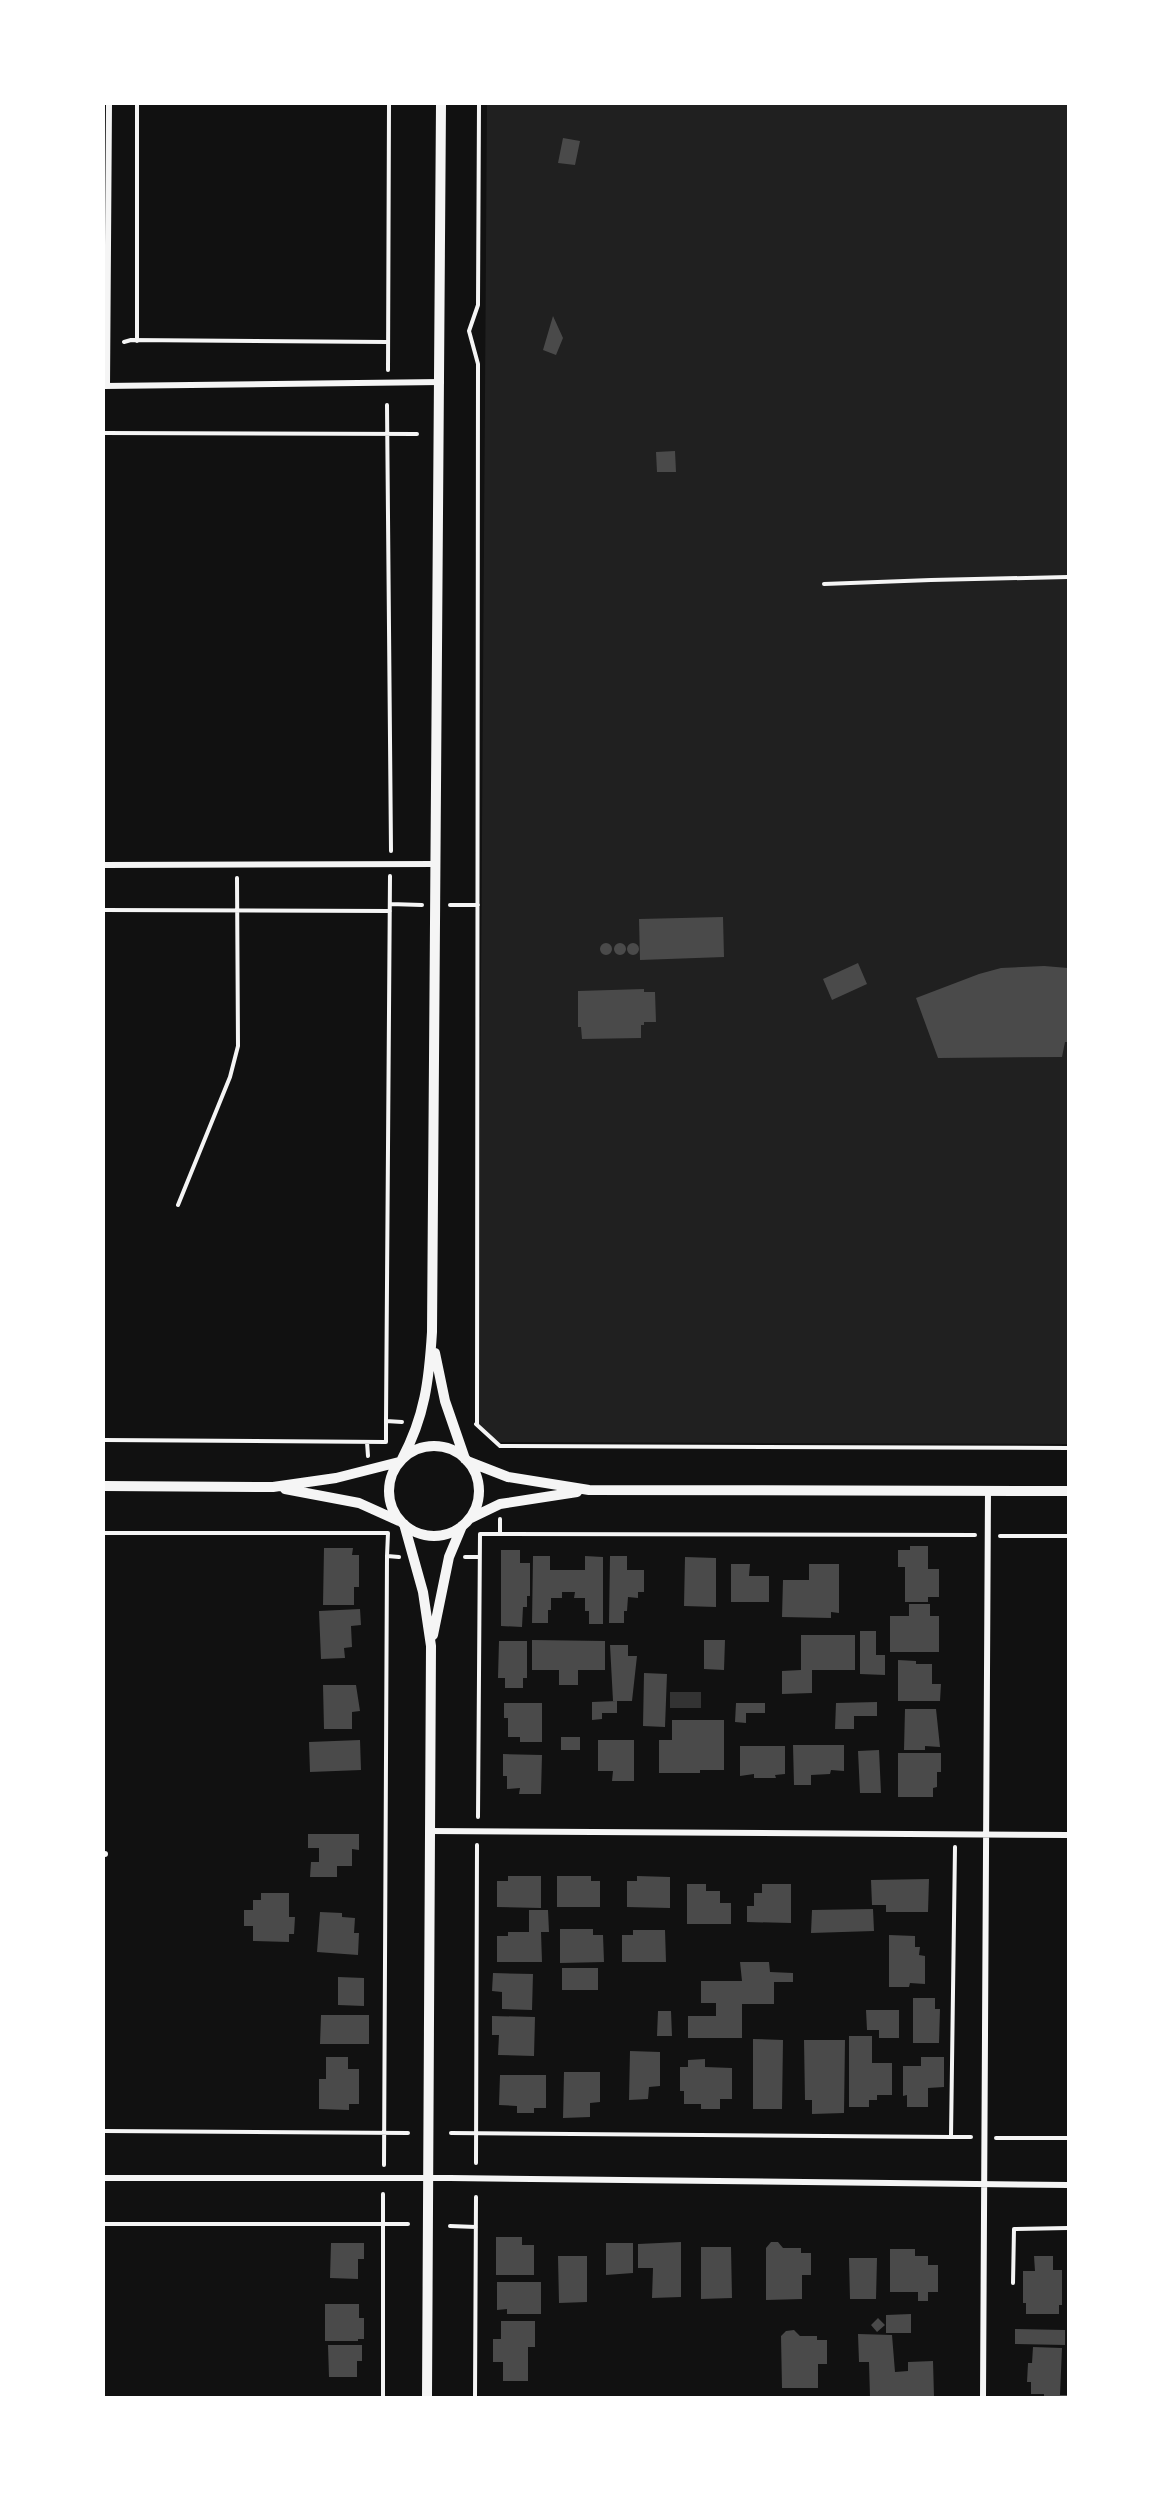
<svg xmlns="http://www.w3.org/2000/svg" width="1172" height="2501" viewBox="0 0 1172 2501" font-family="'Source Serif 4',serif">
  <rect width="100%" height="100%" fill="#111"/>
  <path fill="#202020" d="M 487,104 L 1068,104 L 1068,1444 L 499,1442 L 478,1427 Z"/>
  <path fill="#333" d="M 670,1692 L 701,1692 L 701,1708 L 670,1708 Z"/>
  <path fill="#4a4a4a" d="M 563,138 L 580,141 L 575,165 L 558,163 Z
    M 553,316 L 563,338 L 556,355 L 543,350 Z
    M 675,451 L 676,472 L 657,472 L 656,452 Z
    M 723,917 L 724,957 L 640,960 L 639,919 Z
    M614 949a6 6 0 1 1 12 0a6 6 0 1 1-12 0Z
    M600 949a6 6 0 1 1 12 0a6 6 0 1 1-12 0Z
    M627 949a6 6 0 1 1 12 0a6 6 0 1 1-12 0Z
    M 858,963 L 867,984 L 832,1000 L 823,979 Z
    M 1044,966 L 1068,968 L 1068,1042 L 1065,1042 L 1062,1057 L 938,1058 L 916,998 L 979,974 L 1001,968 Z
    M 644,989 L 644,992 L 655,992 L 656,1022 L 644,1022 L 644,1025 L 641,1025 L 641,1038 L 582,1039 L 581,1027 L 578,1027 L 578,991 Z
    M 910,1546 L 928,1546 L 928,1569 L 939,1569 L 939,1597 L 928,1597 L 928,1602 L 905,1602 L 905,1567 L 898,1567 L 898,1550 L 910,1550 Z
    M 324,1548 L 353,1548 L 352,1555 L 359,1555 L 359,1587 L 354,1587 L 354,1605 L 323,1605 Z
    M 501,1550 L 520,1550 L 520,1563 L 530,1563 L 530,1596 L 527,1596 L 527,1607 L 523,1607 L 522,1627 L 501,1626 Z
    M 533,1556 L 550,1556 L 550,1570 L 585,1570 L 585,1556 L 603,1557 L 603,1624 L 589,1624 L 589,1611 L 585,1611 L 585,1598 L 574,1598 L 575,1592 L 562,1592 L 562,1598 L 551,1598 L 551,1610 L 548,1610 L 548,1623 L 532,1623 Z
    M 610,1556 L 627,1556 L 627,1570 L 644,1570 L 644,1592 L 638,1592 L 638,1598 L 628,1597 L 627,1611 L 624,1611 L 624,1623 L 609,1623 Z
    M 685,1557 L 716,1558 L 716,1607 L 684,1606 Z
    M 731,1564 L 750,1564 L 749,1576 L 769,1576 L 769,1602 L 731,1602 Z
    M 809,1564 L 839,1564 L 839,1613 L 831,1612 L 831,1618 L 782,1617 L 783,1580 L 809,1580 Z
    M 909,1604 L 930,1604 L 930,1616 L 939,1616 L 939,1652 L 890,1652 L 890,1616 L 909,1616 Z
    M 360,1609 L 361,1625 L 351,1626 L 352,1647 L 344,1648 L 345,1658 L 321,1659 L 319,1611 Z
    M 860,1631 L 876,1631 L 876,1655 L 885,1655 L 885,1675 L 860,1674 Z
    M 801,1635 L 855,1635 L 855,1670 L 812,1670 L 812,1693 L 782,1694 L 782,1671 L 801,1670 Z
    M 532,1640 L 605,1641 L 605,1670 L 578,1670 L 578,1685 L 559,1685 L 559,1670 L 532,1670 Z
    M 704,1640 L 725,1640 L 724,1670 L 704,1669 Z
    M 499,1641 L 527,1641 L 527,1678 L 523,1678 L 523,1688 L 505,1688 L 505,1678 L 498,1678 Z
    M 610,1645 L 628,1645 L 628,1656 L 637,1656 L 632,1701 L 613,1701 Z
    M 898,1660 L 916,1661 L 916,1664 L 932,1664 L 932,1684 L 941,1684 L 940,1701 L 898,1701 Z
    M 644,1673 L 667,1674 L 665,1727 L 643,1726 Z
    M 323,1685 L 356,1685 L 360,1711 L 352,1712 L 352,1729 L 324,1729 Z
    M 617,1701 L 617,1713 L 602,1713 L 602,1719 L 592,1720 L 592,1702 Z
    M 877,1702 L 877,1716 L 854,1716 L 854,1729 L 835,1729 L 836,1703 Z
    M 504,1703 L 542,1703 L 542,1742 L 520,1742 L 520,1737 L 508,1737 L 508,1718 L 504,1718 Z
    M 736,1703 L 765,1703 L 765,1713 L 746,1713 L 746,1723 L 735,1722 Z
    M 905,1709 L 936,1709 L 940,1747 L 925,1746 L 925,1750 L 904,1750 Z
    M 672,1720 L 724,1720 L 724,1770 L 700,1770 L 700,1773 L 659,1773 L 659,1740 L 672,1740 Z
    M 561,1737 L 580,1737 L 580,1750 L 561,1750 Z
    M 360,1740 L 361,1770 L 310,1772 L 309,1742 Z
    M 598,1740 L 634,1740 L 634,1781 L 612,1781 L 613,1771 L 598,1771 Z
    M 793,1745 L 844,1745 L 844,1771 L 831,1770 L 830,1774 L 811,1775 L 811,1785 L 794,1785 Z
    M 740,1746 L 785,1746 L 785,1774 L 775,1775 L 776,1778 L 754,1778 L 754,1774 L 740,1776 Z
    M 879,1750 L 881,1793 L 860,1793 L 858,1751 Z
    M 898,1753 L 941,1753 L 941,1772 L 937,1772 L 937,1787 L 933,1788 L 933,1797 L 898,1797 Z
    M 503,1754 L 542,1755 L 541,1794 L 519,1794 L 520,1788 L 507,1789 L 507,1776 L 503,1776 Z
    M 308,1834 L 359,1834 L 359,1850 L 352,1849 L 352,1866 L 337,1866 L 337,1877 L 310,1877 L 311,1862 L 319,1862 L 319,1848 L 308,1848 Z
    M 508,1876 L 541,1876 L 541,1908 L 497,1907 L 497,1881 L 508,1881 Z
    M 557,1876 L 591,1876 L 591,1881 L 600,1881 L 600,1907 L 557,1907 Z
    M 637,1876 L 670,1877 L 670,1908 L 627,1907 L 627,1881 L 637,1881 Z
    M 929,1879 L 928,1912 L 886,1912 L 886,1905 L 872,1905 L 871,1880 Z
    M 687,1884 L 706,1884 L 706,1891 L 720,1891 L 720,1903 L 731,1903 L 731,1924 L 687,1924 Z
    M 762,1884 L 791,1884 L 791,1923 L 747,1922 L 747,1906 L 754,1906 L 754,1893 L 762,1893 Z
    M 261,1893 L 289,1893 L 289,1917 L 295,1917 L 294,1934 L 289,1934 L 289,1942 L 253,1941 L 253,1926 L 244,1926 L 244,1910 L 253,1910 L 253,1900 L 261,1900 Z
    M 873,1909 L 874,1931 L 811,1933 L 812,1910 Z
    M 529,1910 L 548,1910 L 549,1932 L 541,1932 L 542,1962 L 497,1962 L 497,1936 L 508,1936 L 508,1932 L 529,1932 Z
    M 320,1912 L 342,1913 L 342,1917 L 355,1918 L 354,1933 L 359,1933 L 358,1955 L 317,1952 Z
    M 560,1929 L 593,1929 L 593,1935 L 603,1935 L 604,1962 L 560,1963 Z
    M 633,1930 L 665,1930 L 666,1962 L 622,1962 L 622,1935 L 633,1935 Z
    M 889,1935 L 915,1936 L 915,1947 L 920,1947 L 919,1955 L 925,1956 L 925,1984 L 910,1983 L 909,1987 L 889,1987 Z
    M 740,1962 L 769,1962 L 770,1972 L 793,1973 L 793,1982 L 774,1982 L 774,2004 L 742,2004 L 742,2038 L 688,2038 L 688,2016 L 716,2016 L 716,2003 L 701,2003 L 701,1981 L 742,1981 Z
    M 562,1968 L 598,1968 L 598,1990 L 562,1990 Z
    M 493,1973 L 533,1974 L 532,2010 L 502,2009 L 502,1992 L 492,1991 Z
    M 338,1977 L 364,1978 L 364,2006 L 338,2005 Z
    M 913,1998 L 935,1998 L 935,2009 L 940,2009 L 939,2043 L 913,2043 Z
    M 866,2010 L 899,2010 L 899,2038 L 879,2038 L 879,2030 L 867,2030 Z
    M 658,2011 L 671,2011 L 672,2036 L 657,2036 Z
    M 321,2015 L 369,2015 L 369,2044 L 320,2044 Z
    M 492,2016 L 535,2017 L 534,2056 L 498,2055 L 499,2035 L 492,2035 Z
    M 849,2036 L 872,2036 L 872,2063 L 892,2063 L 892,2095 L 877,2095 L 877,2100 L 869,2100 L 869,2107 L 849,2107 Z
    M 753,2039 L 783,2040 L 782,2109 L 753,2109 Z
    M 804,2040 L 845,2040 L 844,2113 L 812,2114 L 812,2100 L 805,2100 Z
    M 630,2051 L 660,2052 L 660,2086 L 649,2087 L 648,2099 L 629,2100 Z
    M 326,2057 L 348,2057 L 348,2069 L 359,2069 L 359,2104 L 349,2104 L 349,2110 L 319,2109 L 319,2079 L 326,2079 Z
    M 921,2057 L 944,2057 L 944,2087 L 928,2088 L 928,2107 L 907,2107 L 907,2095 L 903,2096 L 903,2066 L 921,2066 Z
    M 705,2059 L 705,2067 L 732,2068 L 732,2099 L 720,2099 L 720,2109 L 701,2109 L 701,2104 L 684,2104 L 684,2091 L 680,2091 L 680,2067 L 688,2067 L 688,2060 Z
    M 564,2072 L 600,2072 L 600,2102 L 590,2103 L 590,2117 L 563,2118 Z
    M 500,2075 L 546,2075 L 546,2108 L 534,2108 L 534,2113 L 517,2113 L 517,2106 L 499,2105 Z
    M 496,2237 L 522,2237 L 522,2245 L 534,2245 L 534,2275 L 496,2275 Z
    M 681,2242 L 681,2297 L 652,2298 L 653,2268 L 638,2268 L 638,2244 Z
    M 771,2242 L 778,2242 L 783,2248 L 801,2248 L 801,2253 L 811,2253 L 811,2275 L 802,2275 L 802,2299 L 766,2300 L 766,2248 Z
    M 331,2243 L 364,2243 L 364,2259 L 358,2259 L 358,2279 L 330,2278 Z
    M 606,2243 L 633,2243 L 633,2273 L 606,2275 Z
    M 701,2247 L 731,2247 L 732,2298 L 701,2299 Z
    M 890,2249 L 915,2249 L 915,2256 L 928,2256 L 928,2265 L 938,2265 L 938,2292 L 928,2292 L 928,2301 L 918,2301 L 918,2292 L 890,2292 Z
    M 558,2256 L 587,2256 L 587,2302 L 559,2303 Z
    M 1034,2256 L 1053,2256 L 1053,2270 L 1062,2270 L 1062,2305 L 1059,2305 L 1059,2314 L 1026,2314 L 1026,2303 L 1023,2303 L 1023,2271 L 1035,2271 Z
    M 849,2258 L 877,2258 L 876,2299 L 850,2299 Z
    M 497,2282 L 541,2282 L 541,2314 L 507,2314 L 507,2309 L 497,2310 Z
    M 325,2304 L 359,2304 L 359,2318 L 364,2318 L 364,2339 L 358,2339 L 358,2341 L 325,2341 Z
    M 911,2314 L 911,2333 L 886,2333 L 886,2315 Z
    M 878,2318 L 885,2325 L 877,2332 L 871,2325 Z
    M 501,2321 L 535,2321 L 535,2347 L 528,2347 L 528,2381 L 503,2381 L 503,2362 L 493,2362 L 493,2339 L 501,2339 Z
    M 1015,2329 L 1065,2330 L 1065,2345 L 1015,2344 Z
    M 794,2330 L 800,2336 L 817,2336 L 817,2340 L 827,2340 L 827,2364 L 818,2364 L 818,2388 L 782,2388 L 781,2336 L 786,2331 Z
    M 858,2334 L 892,2335 L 895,2372 L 908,2371 L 908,2362 L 933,2361 L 934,2397 L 870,2397 L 869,2362 L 859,2362 Z
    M 328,2345 L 362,2345 L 362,2361 L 357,2361 L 357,2377 L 329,2377 Z
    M 1033,2347 L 1062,2348 L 1060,2395 L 1068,2395 L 1068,2397 L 1044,2397 L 1044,2394 L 1031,2394 L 1031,2382 L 1027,2382 L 1028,2363 L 1032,2363 Z"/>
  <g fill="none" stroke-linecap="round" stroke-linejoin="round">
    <path stroke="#f5f5f5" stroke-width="4" d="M 137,341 L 137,104
      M 124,342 L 131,340 L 387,342
      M 388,370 L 389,104
      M 387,405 L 391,851
      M 104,433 L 417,434
      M 824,584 L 931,580 L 1068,577
      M 390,904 L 422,905
      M 450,905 L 478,905
      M 104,910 L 390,911
      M 178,1205 L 230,1077 L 238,1046 L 237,878
      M 386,1421 L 390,876
      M 476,1424 L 500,1446 L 1068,1448
      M 477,1424 L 478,364 L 469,331 L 478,305 L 479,104
      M 104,1440 L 386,1442 L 386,1421 L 402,1422
      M 367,1442 L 368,1456
      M 104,1533 L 388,1533 L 387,1556 L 399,1557
      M 500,1534 L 500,1519
      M 1000,1536 L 1068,1536
      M 465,1557 L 479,1557
      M 478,1817 L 480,1534 L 975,1535
      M 955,1847 L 951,2137 L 971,2137
      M 104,2131 L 408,2133
      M 451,2133 L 951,2137
      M 996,2138 L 1068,2138
      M 476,2163 L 477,1845
      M 384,2165 L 387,1556
      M 104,2224 L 408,2224
      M 450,2226 L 476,2227
      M 1013,2283 L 1014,2229 L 1068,2228
      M 383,2398 L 383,2194
      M 475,2398 L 476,2197"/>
    <path stroke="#f5f5f5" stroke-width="6" d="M 104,386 L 441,382
      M 107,386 L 109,104
      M 104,865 L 436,864
      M 430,1831 L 1068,1835
      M 104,1854 L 105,1854
      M 104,2178 L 450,2178 L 1068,2185
      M 983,2398 L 988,1491"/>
    <path stroke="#f5f5f5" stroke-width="10" d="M 435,1353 L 445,1401 L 465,1459
      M389 1491a45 45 0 1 1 90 0a45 45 0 1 1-90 0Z
      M 402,1459 C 425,1416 429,1380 432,1332 L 441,104
      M 467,1461 L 508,1477 L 589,1490 L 1068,1491
      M 104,1486 L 273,1487 L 336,1478 L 399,1462
      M 285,1489 L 359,1503 L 399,1521
      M 471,1518 L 500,1504 L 577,1492
      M 404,1524 L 423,1592 L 431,1646 L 427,2398
      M 433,1635 L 449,1557 L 462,1526"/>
  </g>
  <rect width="1172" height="2501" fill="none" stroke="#ffffff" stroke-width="210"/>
</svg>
